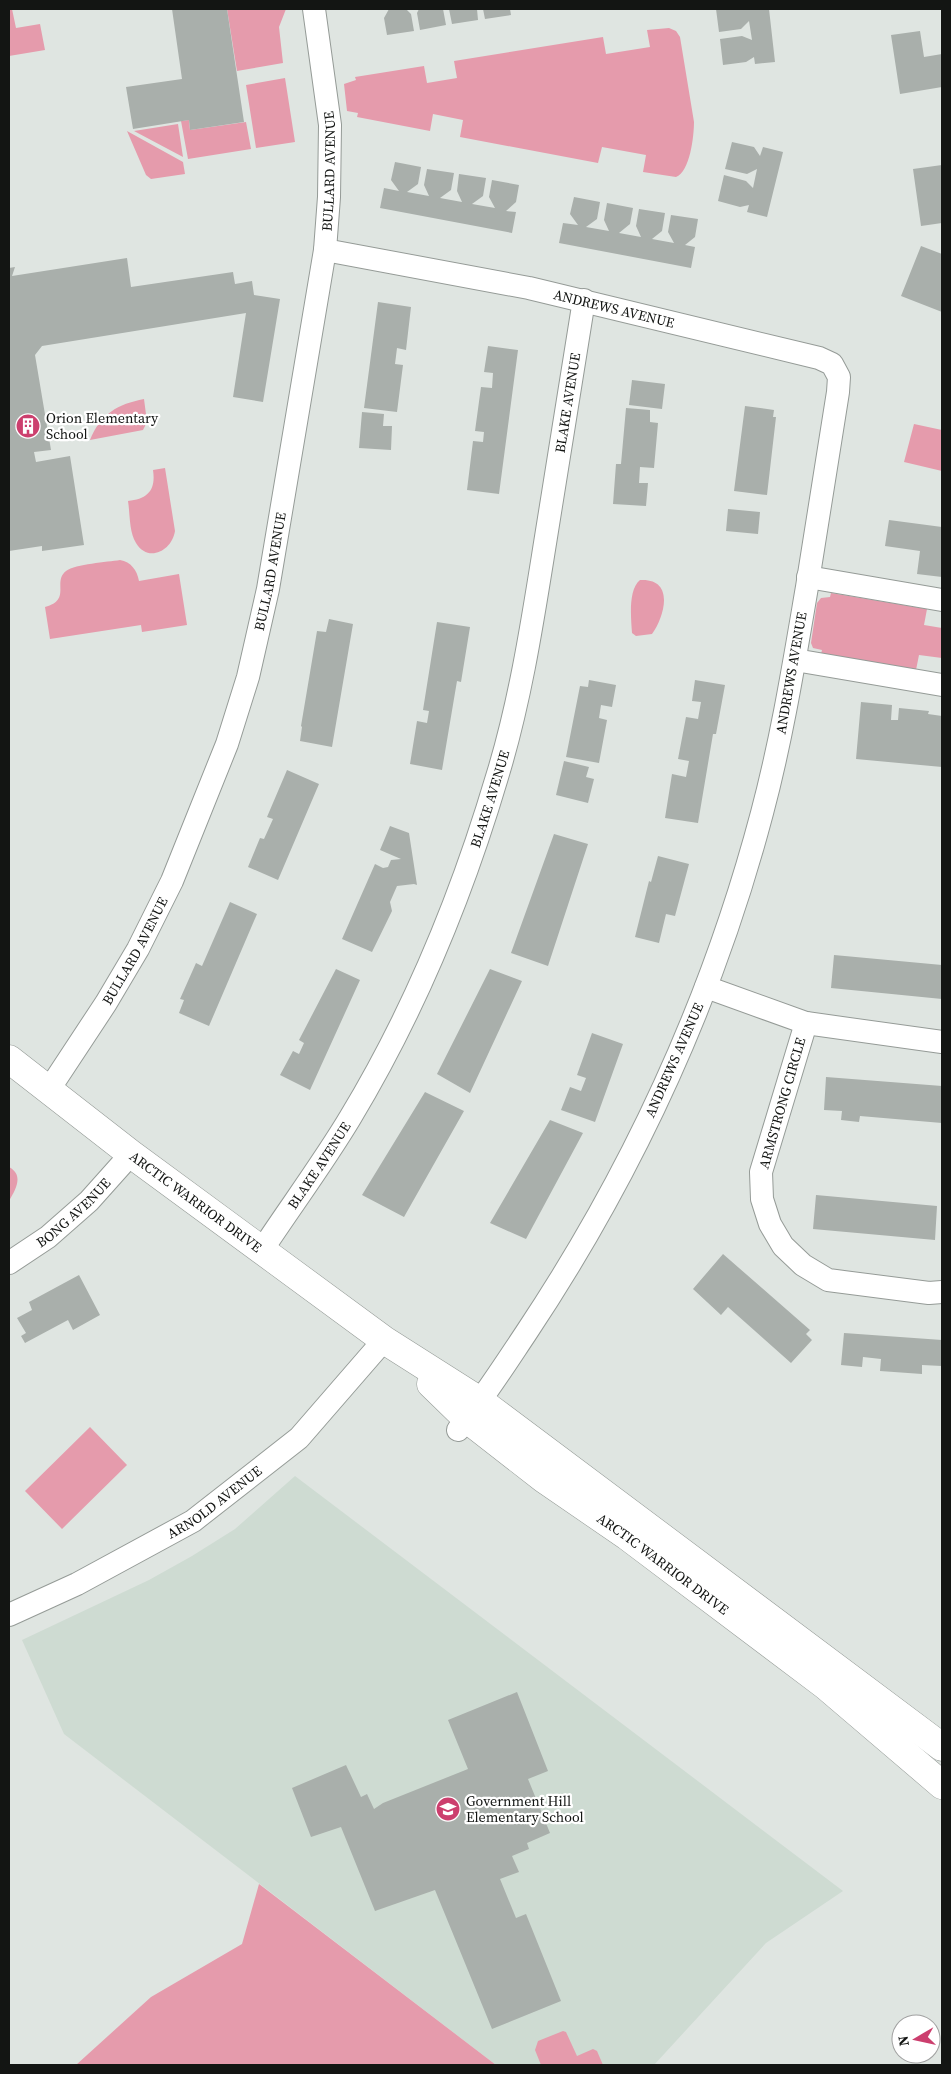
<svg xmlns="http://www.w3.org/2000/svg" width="951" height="2074" viewBox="0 0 951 2074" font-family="'Source Serif 4',serif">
  <rect width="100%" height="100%" fill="#dfe5e1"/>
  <path fill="#cedbd2" d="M 295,1476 L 843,1891 L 766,1943 L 654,2065 L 496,2065 L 64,1734 L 22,1640 L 149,1580 L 192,1556 L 235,1529 Z"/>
  <path fill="#e59bac" d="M 9,9 L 12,9 L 16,28 L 40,24 L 45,50 L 9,56 Z
    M 227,9 L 286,9 L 279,27 L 283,63 L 237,71 Z
    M 669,28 L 676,31 L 680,37 L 694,122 C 694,136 690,172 676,177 L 643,172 L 646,155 L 602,147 L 598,163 L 460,137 L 463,120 L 433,114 L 430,131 L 357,117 L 358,113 L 347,111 L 344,84 L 356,80 L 355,77 L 424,66 L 427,83 L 457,78 L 454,61 L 603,37 L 606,54 L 650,47 L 647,30 Z
    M 285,78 L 295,142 L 256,148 L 246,85 Z
    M 189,120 L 190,130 L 246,122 L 251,149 L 188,159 L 181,121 Z
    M 178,124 L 183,157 L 134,131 Z
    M 127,131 L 183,162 L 185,174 L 151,179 L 146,175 Z
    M 144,399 L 147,422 L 143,430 L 90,440 C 100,414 118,404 144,399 Z
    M 914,424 L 942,430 L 942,471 L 904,462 Z
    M 165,468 L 175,531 C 172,551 148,563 136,543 C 129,532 130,513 128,501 C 148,499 156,490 153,470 Z
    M 120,560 C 131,562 137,570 139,581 L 179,574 L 187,625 L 142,632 L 141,625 L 50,639 L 45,607 C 72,600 52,582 66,571 C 76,564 107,562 120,560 Z
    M 640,580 C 675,578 665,616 652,634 L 636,636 L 632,633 C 631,618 628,590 640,580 Z
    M 831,593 L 927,609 L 924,625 L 942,628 L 942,658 L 919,655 L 916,670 L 821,654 L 822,650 L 813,648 L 811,643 L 817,603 L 821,598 L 830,597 Z
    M 9,1167 C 24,1175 16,1189 9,1201 Z
    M 90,1427 L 127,1465 L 62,1529 L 25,1491 Z
    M 259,1884 L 496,2065 L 76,2065 L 151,1997 L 242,1944 Z
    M 563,2031 L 566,2032 L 577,2056 L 593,2049 L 597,2051 L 603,2065 L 541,2065 L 535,2050 L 538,2041 Z"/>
  <path fill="#a9afab" d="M 172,9 L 227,9 L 244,122 L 190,130 L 189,120 L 133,129 L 126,87 L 182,79 Z
    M 389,9 L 406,9 L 411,14 L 414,31 L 387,35 L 384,18 Z
    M 419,9 L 443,9 L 446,25 L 420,30 L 417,13 Z
    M 449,9 L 477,9 L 478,20 L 452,24 Z
    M 483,9 L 510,9 L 511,15 L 485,19 Z
    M 716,9 L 769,9 L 775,62 L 755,64 L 754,57 L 746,62 L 723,65 L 720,39 L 742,36 L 752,40 L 749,21 L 741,29 L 719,32 Z
    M 920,31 L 924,57 L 942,54 L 942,87 L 900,94 L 891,35 Z
    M 732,142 L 754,147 L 760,156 L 763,147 L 783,152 L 767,217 L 747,212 L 749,205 L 740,207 L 718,201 L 724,175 L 746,181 L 753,188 L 757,169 L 747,174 L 725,169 Z
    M 395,162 L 421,167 L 418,184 L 407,192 L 429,196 L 424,185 L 427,169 L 454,173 L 451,190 L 440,198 L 462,202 L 457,191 L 459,174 L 486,178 L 483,196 L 472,204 L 495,208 L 489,197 L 492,180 L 519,185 L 516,202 L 506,211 L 516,212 L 512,233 L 380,208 L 384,188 L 399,191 L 391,180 Z
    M 942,165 L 942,223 L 921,226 L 913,169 Z
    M 574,197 L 600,202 L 597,219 L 586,227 L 609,231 L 604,220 L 607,203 L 633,208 L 630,224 L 619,233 L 641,237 L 636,226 L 639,209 L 665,213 L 662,231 L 652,239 L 674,243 L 668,232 L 671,215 L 698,219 L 695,237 L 685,245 L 695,247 L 691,268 L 559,243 L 563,223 L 578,225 L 570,214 Z
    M 921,246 L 942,254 L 942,312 L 901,296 Z
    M 127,258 L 131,287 L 233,272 L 235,284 L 252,281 L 254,295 L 280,299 L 263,402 L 233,397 L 246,313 L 42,346 L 35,355 L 51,450 L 34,452 L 36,462 L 70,456 L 84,545 L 42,551 L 42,546 L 9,551 L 9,268 L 15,267 L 12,276 Z
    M 378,302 L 411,307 L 406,350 L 397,348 L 395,364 L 403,365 L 397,412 L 364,408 Z
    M 488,346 L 518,350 L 499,494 L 467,490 L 473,441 L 483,442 L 484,432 L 475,431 L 481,387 L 492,388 L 493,373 L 484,372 Z
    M 632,380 L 665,384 L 662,409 L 629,405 Z
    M 745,406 L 774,410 L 773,417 L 776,417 L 767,495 L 734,491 Z
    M 626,408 L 650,410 L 650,422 L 658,423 L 654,468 L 640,467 L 639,483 L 648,483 L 646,506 L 613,504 L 616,464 L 621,464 Z
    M 362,412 L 384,414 L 383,426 L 392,426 L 391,450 L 359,448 Z
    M 728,509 L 760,512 L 758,534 L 726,531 Z
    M 889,520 L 942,527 L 942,577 L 917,574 L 920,551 L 885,546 Z
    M 329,619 L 353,624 L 332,747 L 300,741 L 302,727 L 301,726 L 317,631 L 326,632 Z
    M 437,622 L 470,627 L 461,682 L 457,681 L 442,770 L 410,764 L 417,721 L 427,723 L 429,711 L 423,710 Z
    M 589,680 L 616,685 L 612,707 L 601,705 L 599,718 L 607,720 L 599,763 L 566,757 L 580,686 L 588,687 Z
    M 695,680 L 725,685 L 716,734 L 713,734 L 698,823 L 665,818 L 672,774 L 686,777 L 689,761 L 678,759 L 686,717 L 698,719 L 701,702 L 692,701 Z
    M 861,702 L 892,705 L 891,720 L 898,720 L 899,708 L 929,711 L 928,714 L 942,716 L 942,767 L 856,759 Z
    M 564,761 L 589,767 L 586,777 L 594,779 L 588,803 L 556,795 Z
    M 287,770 L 319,784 L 278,880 L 248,867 L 260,838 L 264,839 L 273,819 L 267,817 Z
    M 390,826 L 409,833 L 417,885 L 414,884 L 397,886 L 390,902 L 392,911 L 372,952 L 342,939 L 375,864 L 383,868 L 388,867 L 391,860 L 401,859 L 380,850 Z
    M 554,834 L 588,844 L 548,966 L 511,953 Z
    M 658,856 L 689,864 L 675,916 L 666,914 L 659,943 L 635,937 L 649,881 L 651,882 Z
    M 230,902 L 257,914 L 209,1026 L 179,1013 L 184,1000 L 180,999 L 196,963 L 202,966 Z
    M 834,955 L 942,965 L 942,999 L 831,988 Z
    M 336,969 L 360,980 L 310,1090 L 280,1075 L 293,1051 L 299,1054 L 304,1043 L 299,1040 Z
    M 490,969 L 522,981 L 470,1093 L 437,1074 Z
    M 592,1033 L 623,1044 L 595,1122 L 561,1110 L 570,1087 L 581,1091 L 586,1078 L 577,1075 Z
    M 826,1077 L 942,1086 L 942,1123 L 860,1116 L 859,1122 L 841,1120 L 842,1111 L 824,1110 Z
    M 425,1092 L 464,1111 L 404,1217 L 362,1195 Z
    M 550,1120 L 583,1133 L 526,1239 L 490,1223 Z
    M 816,1195 L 937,1206 L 935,1240 L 813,1229 Z
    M 723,1254 L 810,1330 L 806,1334 L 812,1340 L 791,1363 L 728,1307 L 721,1315 L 693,1289 Z
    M 79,1275 L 100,1315 L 73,1330 L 68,1320 L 25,1343 L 21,1336 L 26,1333 L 17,1318 L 32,1310 L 29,1302 Z
    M 844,1333 L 942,1340 L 942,1366 L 922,1365 L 922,1374 L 880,1371 L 881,1359 L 863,1357 L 862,1367 L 841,1365 Z
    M 517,1692 L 548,1771 L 528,1779 L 550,1833 L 527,1843 L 529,1849 L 512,1856 L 519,1872 L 500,1879 L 516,1918 L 526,1914 L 561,2001 L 492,2029 L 435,1890 L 375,1911 L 341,1827 L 311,1837 L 292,1788 L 346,1765 L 361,1797 L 367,1794 L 374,1809 L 383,1803 L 468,1769 L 448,1720 Z"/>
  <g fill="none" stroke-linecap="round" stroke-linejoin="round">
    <defs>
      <g id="minor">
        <path id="s1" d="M 325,250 L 529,288 L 819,358 L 832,364 L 839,377 L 838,392 C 828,457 817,522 807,587 C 794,663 782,738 762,813 C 713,998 632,1174 526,1333 C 504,1366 483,1399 458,1430"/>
        <path d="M 808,577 L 942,600"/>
        <path d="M 795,660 L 942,685"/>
        <path d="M 706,987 L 806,1023 L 942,1042"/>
        <path d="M 806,1023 L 761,1172 L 762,1199 L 770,1224 L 783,1246 L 803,1265 L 828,1280 L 929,1293 L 942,1292"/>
        <path id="s2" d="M 48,1091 L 106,1003 L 138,949 L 172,881 L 227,744 L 248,677 L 268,589 L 325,250 L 329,197 L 330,125 L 314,9"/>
        <path id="s3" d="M 262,1250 C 291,1206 323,1163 350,1118 C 414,1012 462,895 497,777 C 521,699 533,618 546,537 C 559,458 571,379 584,300"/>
        <path id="s4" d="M 9,1263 L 48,1237 L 89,1201 L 131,1154"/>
        <path id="s5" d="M 9,1615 L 77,1584 L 193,1521 L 299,1438 L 384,1340"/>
      </g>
      <g id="major">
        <path id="s6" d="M 9,1059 L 131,1154 L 384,1340 L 480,1401 L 942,1747"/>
        <path id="s7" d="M 431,1384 L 467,1419 L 544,1479 L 627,1536 L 826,1686 L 942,1785"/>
      </g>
    </defs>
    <use href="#minor" stroke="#959b97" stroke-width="24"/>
    <use href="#major" stroke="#959b97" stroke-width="29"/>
    <use href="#minor" stroke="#fff" stroke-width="22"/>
    <use href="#major" stroke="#fff" stroke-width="28"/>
  </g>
  <defs>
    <symbol id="building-disc" viewBox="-11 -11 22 22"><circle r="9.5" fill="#cc3f6e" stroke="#fff"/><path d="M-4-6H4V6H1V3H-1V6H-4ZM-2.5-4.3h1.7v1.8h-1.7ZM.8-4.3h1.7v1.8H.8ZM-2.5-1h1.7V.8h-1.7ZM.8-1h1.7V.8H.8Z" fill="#fff"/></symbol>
    <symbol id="school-disc" viewBox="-11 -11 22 22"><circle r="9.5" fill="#cc3f6e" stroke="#fff"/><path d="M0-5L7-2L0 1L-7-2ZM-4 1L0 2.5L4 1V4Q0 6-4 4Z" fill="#fff"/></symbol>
  </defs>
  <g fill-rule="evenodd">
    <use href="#building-disc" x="14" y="412" width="28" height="28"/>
    <use href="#school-disc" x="434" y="1795" width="28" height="28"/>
  </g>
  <g text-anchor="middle" stroke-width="4.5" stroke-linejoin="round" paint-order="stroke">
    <g font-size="14" fill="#131513" stroke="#fff">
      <text dy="5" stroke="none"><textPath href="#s2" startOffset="975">BULLARD AVENUE</textPath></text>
      <text dy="5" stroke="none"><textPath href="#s1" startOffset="295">ANDREWS AVENUE</textPath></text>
      <text dy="5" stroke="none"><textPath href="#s3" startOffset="912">BLAKE AVENUE</textPath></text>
      <text dy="5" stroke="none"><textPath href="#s2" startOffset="570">BULLARD AVENUE</textPath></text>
      <text transform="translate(791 673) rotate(-80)" y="5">ANDREWS AVENUE</text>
      <text dy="5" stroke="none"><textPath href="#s3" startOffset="508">BLAKE AVENUE</textPath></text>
      <text dy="5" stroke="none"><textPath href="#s2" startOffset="165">BULLARD AVENUE</textPath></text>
      <text transform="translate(674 1060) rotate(-66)" y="5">ANDREWS AVENUE</text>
      <text transform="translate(782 1103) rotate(-74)" y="5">ARMSTRONG CIRCLE</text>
      <text dy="5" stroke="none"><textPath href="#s3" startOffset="102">BLAKE AVENUE</textPath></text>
      <text dy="5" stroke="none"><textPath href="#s6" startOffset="235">ARCTIC WARRIOR DRIVE</textPath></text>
      <text dy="5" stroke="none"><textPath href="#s4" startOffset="82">BONG AVENUE</textPath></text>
      <text dy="5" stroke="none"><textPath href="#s5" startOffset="235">ARNOLD AVENUE</textPath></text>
      <text dy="5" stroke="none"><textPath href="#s7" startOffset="294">ARCTIC WARRIOR DRIVE</textPath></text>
    </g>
    <g font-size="14" fill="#131513" stroke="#fff" text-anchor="start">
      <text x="46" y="423">Orion Elementary<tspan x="46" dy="16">School</tspan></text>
      <text x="466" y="1806">Government Hill<tspan x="466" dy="16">Elementary School</tspan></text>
    </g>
  </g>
  <rect width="951" height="2074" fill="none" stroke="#131513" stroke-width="20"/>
  <g transform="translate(916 2039) rotate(261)"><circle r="24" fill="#ffffff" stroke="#a1a1a1"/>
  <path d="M0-4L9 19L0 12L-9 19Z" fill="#cc3f6e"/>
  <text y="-8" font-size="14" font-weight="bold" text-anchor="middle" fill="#131513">N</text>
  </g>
</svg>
